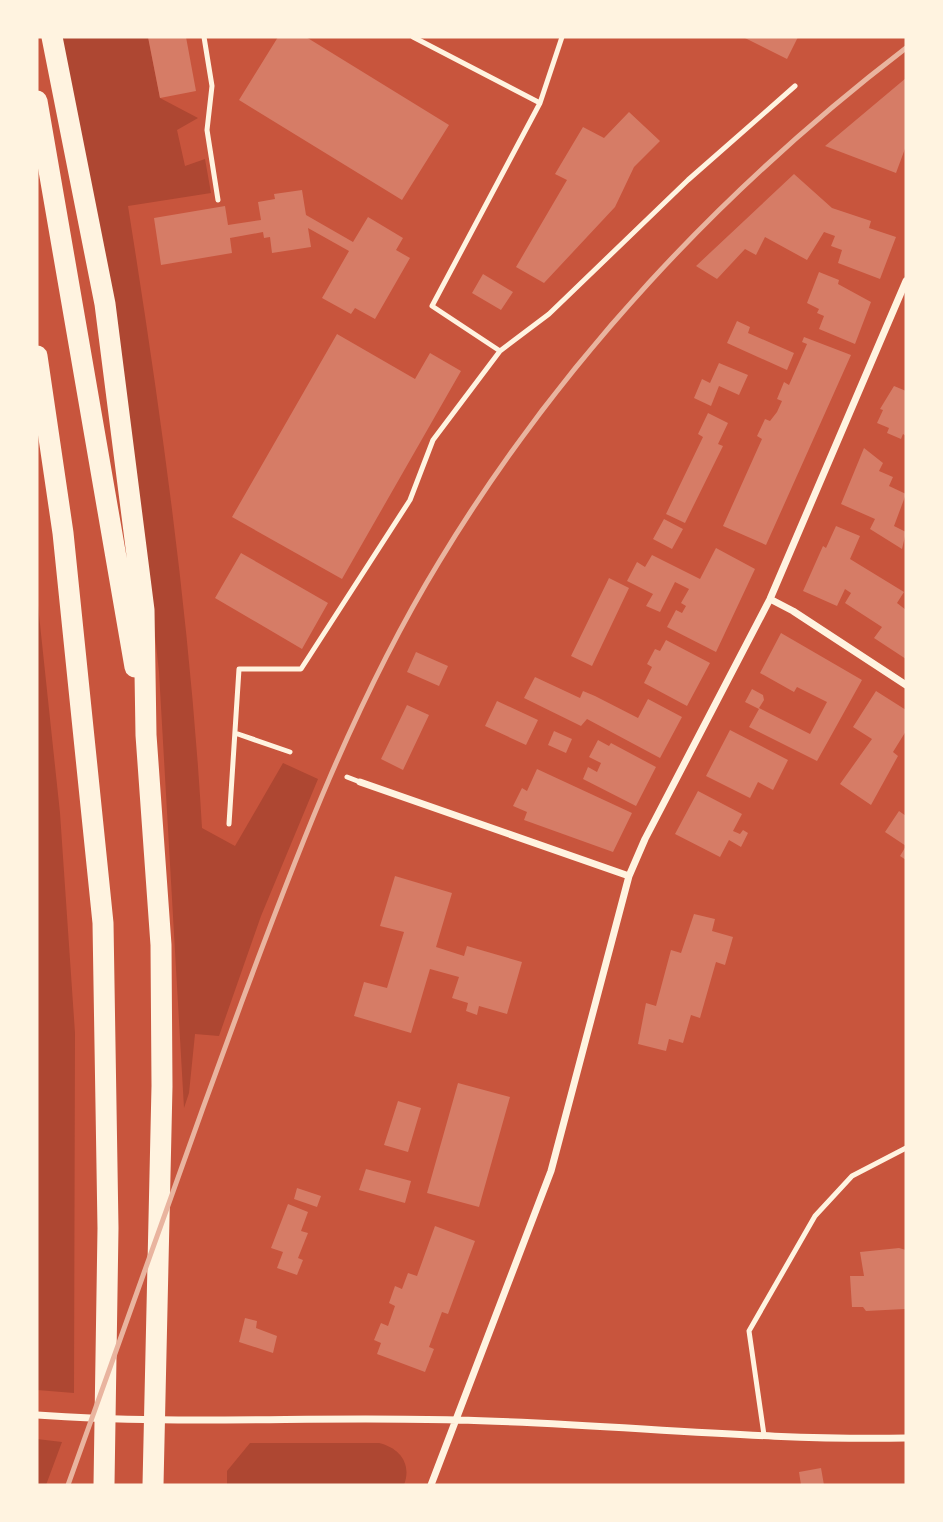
<svg xmlns="http://www.w3.org/2000/svg" width="943" height="1522" viewBox="0 0 943 1522" font-family="Figtree,sans-serif">
  <rect width="100%" height="100%" fill="#c8553d"/>
  <path fill="#ae4732" d="M 61,37 L 148,37 L 160,98 L 198,118 L 177,130 L 185,166 L 205,159 L 211,193 L 128,206 C 161,413 190,619 202,828 L 235,846 L 283,763 L 318,779 L 261,916 L 219,1036 L 195,1034 L 189,1093 L 184,1108 L 159,672 L 144,535 Z
    M 37,596 L 60,813 L 75,1033 L 74,1393 L 37,1390 Z
    M 37,1439 L 62,1442 L 46,1485 L 37,1485 Z
    M 250,1443 L 379,1443 C 400,1448 412,1464 404,1485 L 227,1485 L 227,1471 Z"/>
  <path fill="#d67c66" d="M 148,37 L 186,37 L 196,91 L 160,98 Z
    M 278,37 L 306,37 L 449,125 L 402,200 L 239,100 Z
    M 743,37 L 798,37 L 787,59 Z
    M 906,78 L 906,146 L 896,173 L 825,146 Z
    M 629,112 L 660,141 L 634,167 L 615,207 L 544,283 L 516,267 L 567,180 L 555,174 L 583,127 L 604,138 Z
    M 794,174 L 832,208 L 871,221 L 869,228 L 896,237 L 880,279 L 838,263 L 842,250 L 831,246 L 835,236 L 824,232 L 807,260 L 765,237 L 756,255 L 745,249 L 717,279 L 696,266 Z
    M 302,190 L 306,215 L 353,242 L 368,217 L 403,238 L 396,250 L 410,258 L 375,319 L 355,308 L 351,314 L 322,298 L 349,251 L 308,228 L 311,247 L 272,253 L 270,237 L 264,238 L 263,232 L 230,238 L 232,253 L 161,265 L 154,218 L 225,206 L 228,225 L 261,220 L 258,202 L 275,199 L 274,194 Z
    M 819,272 L 839,280 L 838,284 L 871,302 L 855,344 L 819,329 L 824,316 L 817,313 L 819,309 L 807,303 Z
    M 483,274 L 513,292 L 501,310 L 472,293 Z
    M 737,321 L 750,327 L 748,333 L 794,353 L 787,370 L 727,343 Z
    M 337,334 L 415,379 L 430,353 L 461,371 L 342,579 L 232,517 Z
    M 804,337 L 851,355 L 766,545 L 723,526 L 762,439 L 757,436 L 765,419 L 770,421 L 777,412 L 782,401 L 777,399 L 784,382 L 789,385 L 807,344 L 802,342 Z
    M 719,363 L 748,375 L 739,395 L 719,386 L 711,406 L 694,398 L 702,379 L 710,383 Z
    M 894,386 L 906,391 L 906,436 L 903,434 L 901,439 L 887,433 L 889,428 L 877,423 L 883,410 L 880,409 Z
    M 708,413 L 728,423 L 718,444 L 723,446 L 685,523 L 666,514 L 703,437 L 698,434 Z
    M 864,448 L 883,463 L 879,471 L 893,477 L 889,486 L 906,494 L 894,526 L 906,532 L 902,549 L 870,529 L 875,519 L 841,504 Z
    M 664,519 L 683,529 L 672,549 L 653,539 Z
    M 836,526 L 860,536 L 850,559 L 904,592 L 897,603 L 906,610 L 906,659 L 874,638 L 882,627 L 845,603 L 851,593 L 845,589 L 837,606 L 803,591 L 823,546 L 826,548 Z
    M 716,548 L 755,569 L 716,652 L 667,627 L 676,610 L 682,613 L 686,606 L 681,603 L 689,589 L 675,582 L 660,612 L 646,606 L 653,594 L 627,581 L 637,562 L 645,567 L 652,555 L 700,579 Z
    M 241,553 L 328,603 L 302,649 L 215,598 Z
    M 609,578 L 629,588 L 592,666 L 571,656 Z
    M 781,633 L 862,680 L 817,761 L 749,727 L 759,709 L 745,702 L 752,689 L 763,695 L 764,700 L 759,708 L 810,734 L 827,702 L 797,687 L 794,692 L 760,673 Z
    M 666,640 L 710,663 L 687,706 L 644,683 L 652,667 L 647,664 L 655,649 L 660,651 Z
    M 416,652 L 448,666 L 439,686 L 407,672 Z
    M 535,677 L 580,698 L 583,691 L 595,696 L 638,718 L 648,699 L 682,717 L 660,758 L 587,719 L 581,726 L 524,698 Z
    M 876,691 L 906,710 L 906,731 L 893,752 L 898,756 L 871,805 L 840,784 L 872,739 L 853,727 Z
    M 497,701 L 538,720 L 526,745 L 485,726 Z
    M 407,705 L 429,715 L 403,770 L 381,759 Z
    M 730,730 L 788,760 L 773,790 L 758,782 L 750,798 L 706,776 Z
    M 554,731 L 572,739 L 566,753 L 548,745 Z
    M 598,740 L 609,746 L 611,743 L 656,767 L 636,806 L 583,779 L 588,767 L 597,772 L 601,763 L 589,757 Z
    M 537,769 L 632,813 L 613,852 L 524,820 L 527,812 L 513,806 L 522,788 L 527,791 Z
    M 698,791 L 742,814 L 733,831 L 740,834 L 743,830 L 748,833 L 741,847 L 729,840 L 720,857 L 675,834 Z
    M 899,811 L 906,816 L 906,860 L 900,856 L 906,846 L 885,832 Z
    M 395,876 L 452,893 L 436,947 L 464,956 L 467,946 L 522,962 L 507,1014 L 479,1006 L 477,1015 L 466,1011 L 468,1003 L 452,998 L 459,977 L 430,969 L 411,1033 L 354,1016 L 364,982 L 387,988 L 404,932 L 380,926 Z
    M 694,914 L 715,919 L 712,931 L 733,937 L 725,965 L 716,962 L 700,1018 L 691,1015 L 683,1043 L 669,1039 L 666,1051 L 638,1044 L 646,1003 L 656,1006 L 671,950 L 681,953 Z
    M 458,1083 L 510,1097 L 479,1207 L 427,1193 Z
    M 398,1101 L 421,1108 L 408,1152 L 384,1145 Z
    M 366,1169 L 411,1181 L 405,1203 L 359,1190 Z
    M 297,1188 L 321,1196 L 317,1207 L 294,1199 Z
    M 288,1204 L 308,1212 L 301,1231 L 308,1233 L 298,1258 L 303,1260 L 297,1275 L 277,1268 L 283,1252 L 271,1248 Z
    M 435,1226 L 475,1241 L 448,1314 L 442,1312 L 429,1347 L 434,1349 L 425,1372 L 377,1354 L 381,1343 L 374,1340 L 381,1323 L 388,1326 L 395,1306 L 389,1303 L 395,1286 L 402,1289 L 408,1273 L 417,1276 Z
    M 899,1248 L 906,1250 L 905,1309 L 866,1311 L 863,1307 L 852,1307 L 850,1276 L 864,1276 L 860,1252 Z
    M 245,1318 L 257,1321 L 256,1328 L 277,1336 L 273,1353 L 239,1342 Z
    M 821,1468 L 824,1485 L 801,1485 L 799,1472 Z"/>
  <g fill="none" stroke-linecap="round" stroke-linejoin="round">
    <path stroke="#fff3e0" stroke-width="5" d="M 204,37 L 212,86 L 207,130 L 218,200
      M 413,37 L 540,103
      M 562,37 L 540,103 L 432,306 L 500,351 L 549,314 L 688,180 L 795,86
      M 235,733 L 290,752
      M 347,777 L 360,782
      M 229,824 L 239,669 L 301,669 L 410,500 L 433,440 L 500,351
      M 764,1435 L 749,1331 L 815,1216 L 852,1176 L 906,1148"/>
    <path stroke="#fff3e0" stroke-width="7" d="M 770,599 L 793,611 L 906,685
      M 360,782 L 629,876
      M 37,1415 C 176,1425 316,1416 456,1420 C 606,1423 756,1441 906,1438
      M 431,1485 L 551,1171 L 629,876 L 645,839 L 770,599 L 906,281"/>
    <path stroke="#fff3e0" stroke-width="21" d="M 52,37 L 105,304 L 144,610 L 146,735 L 161,945 L 162,1086 L 153,1485
      M 37,101 L 135,667
      M 37,356 L 63,533 L 103,923 L 108,1228 L 104,1485"/>
    <path stroke="#e9b49f" stroke-width="5" d="M 68,1485 C 125,1325 182,1164 241,1004 C 297,853 355,700 439,562 C 559,363 722,189 906,48"/>
  </g>
  <rect width="943" height="1522" fill="none" stroke="#fff3e0" stroke-width="77"/>
</svg>
